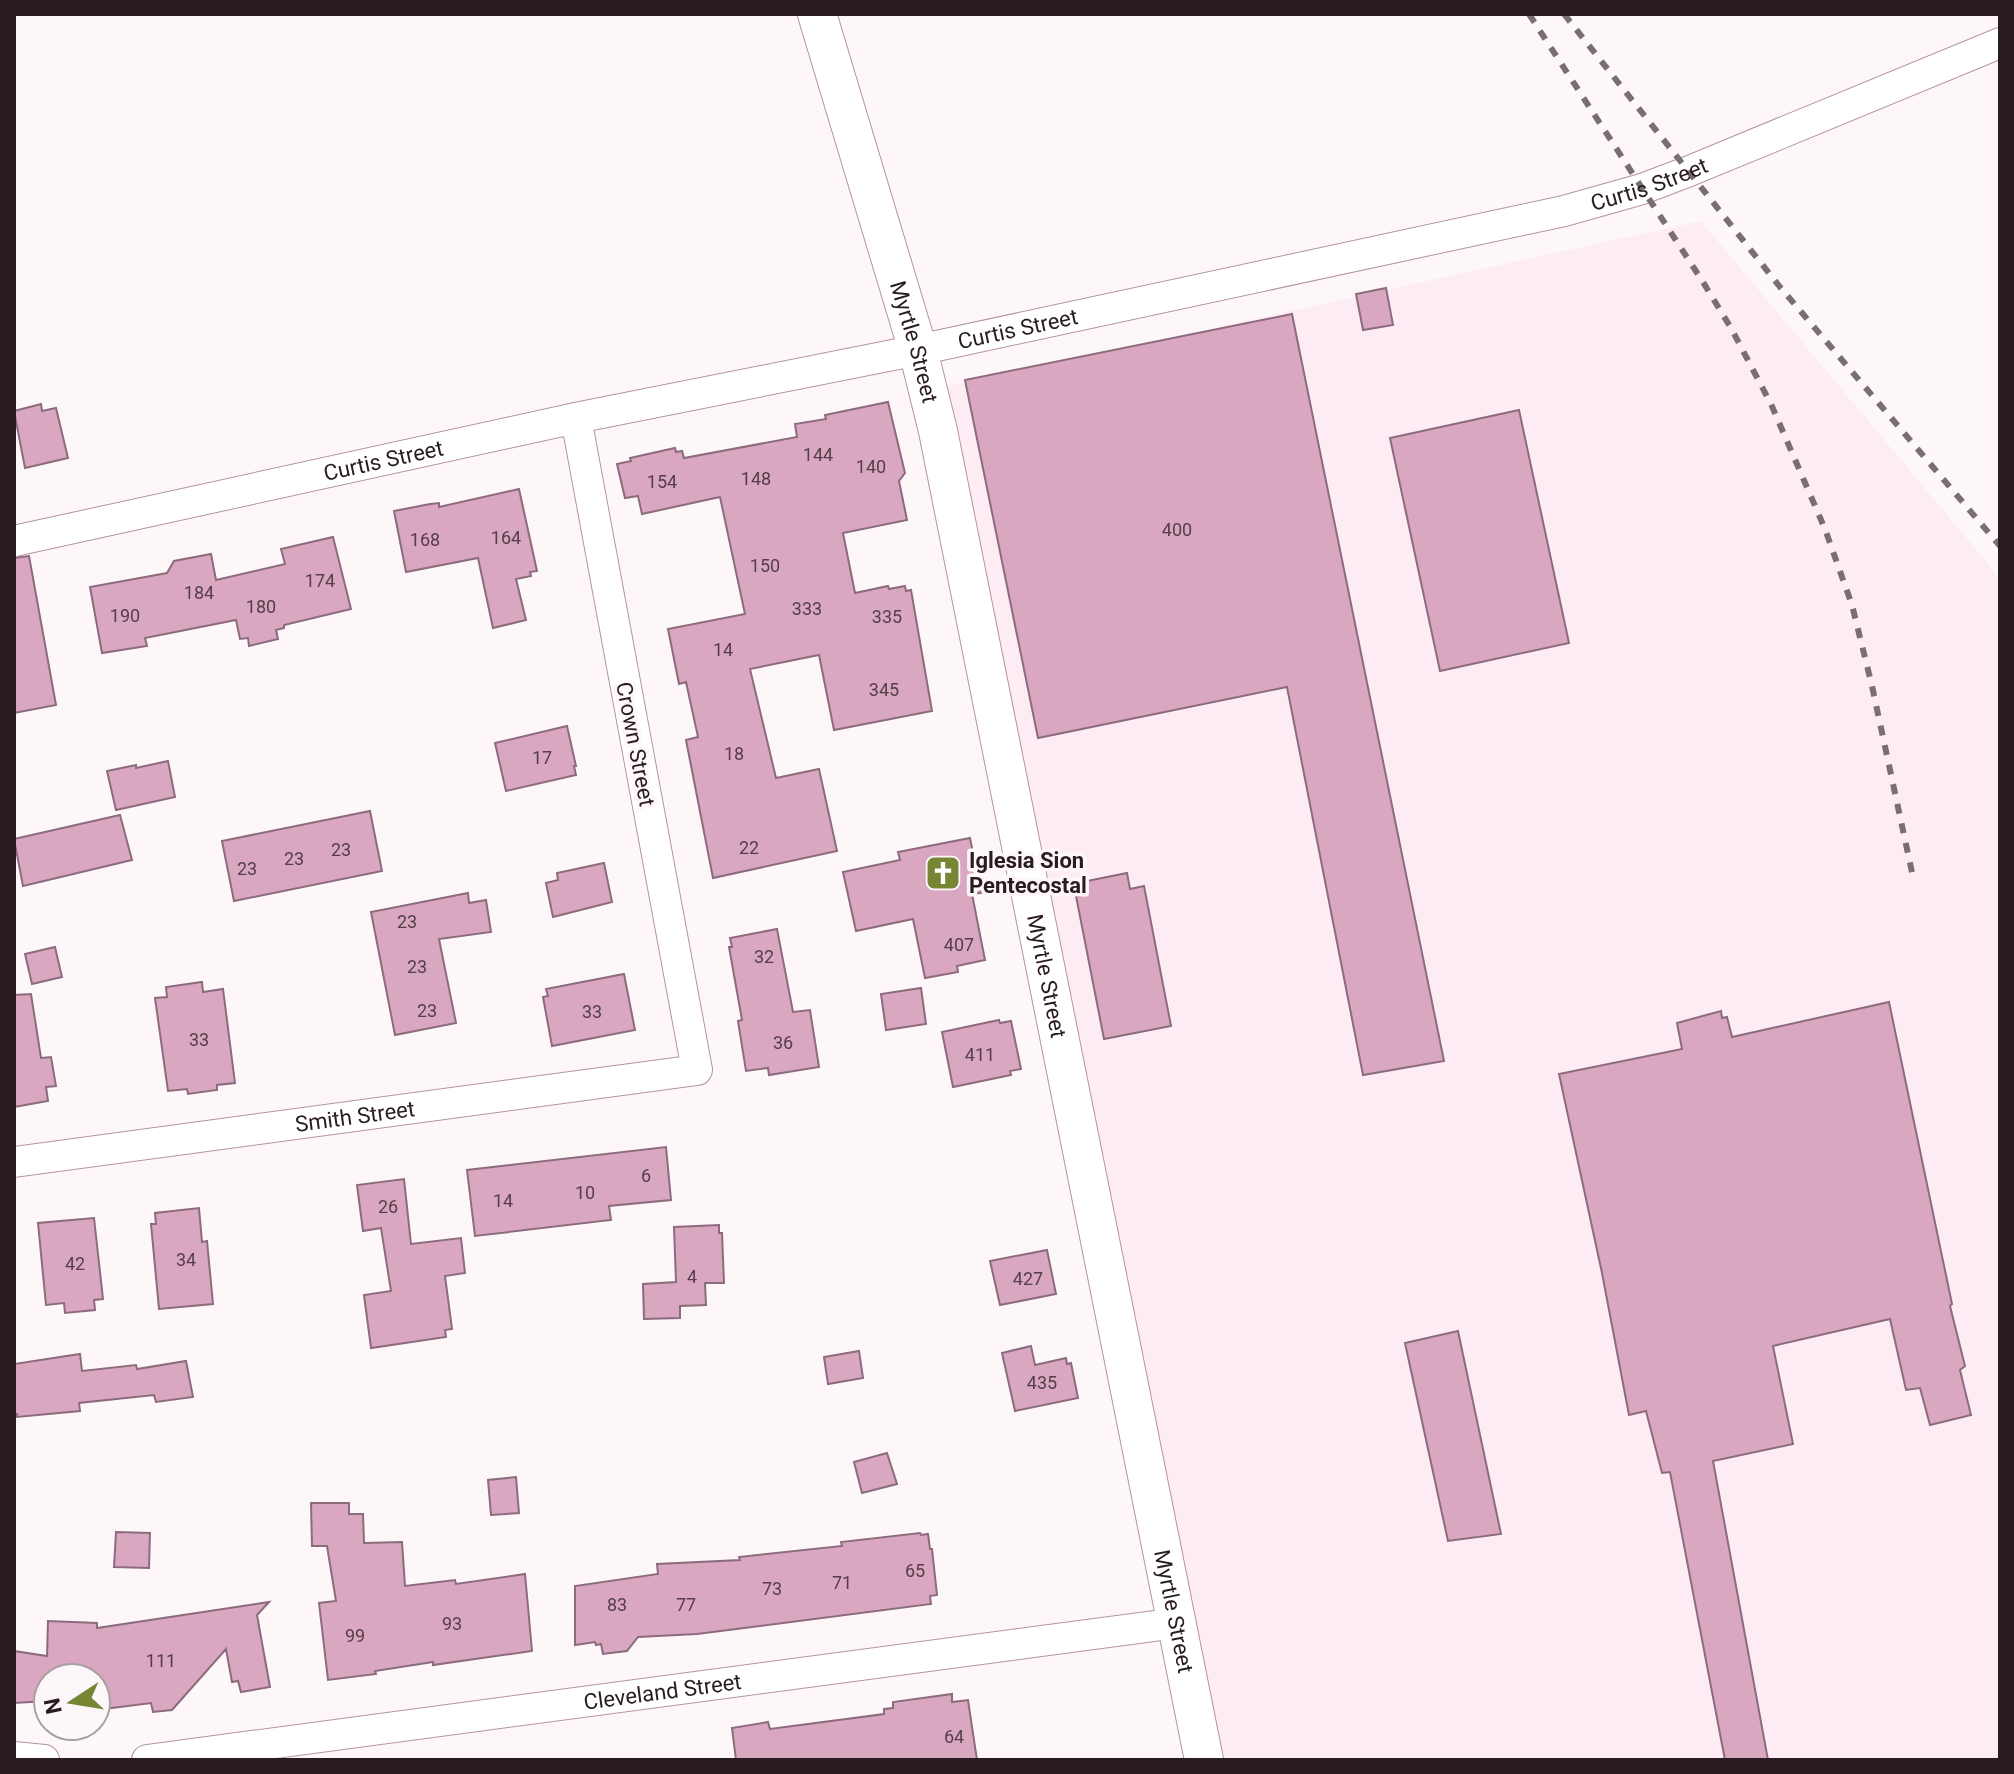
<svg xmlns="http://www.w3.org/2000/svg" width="2014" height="1774" viewBox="0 0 2014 1774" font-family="Roboto,sans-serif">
  <rect width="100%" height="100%" fill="#fef7fa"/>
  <path fill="#feecf5" d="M 1701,221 L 2000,578 L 2000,1760 L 1222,1760 L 943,387 Z"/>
  <path fill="#daa7c0" stroke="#8c6c7c" stroke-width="2" d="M 1386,288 L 1393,325 L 1363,330 L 1356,294 Z
    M 1292,314 L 1444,1061 L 1363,1075 L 1287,687 L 1038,738 L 965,380 Z
    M 888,402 L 905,473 L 899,481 L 907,520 L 843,533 L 855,593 L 888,586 L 889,589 L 905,586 L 906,591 L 911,590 L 932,711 L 834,730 L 819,655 L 750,669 L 776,778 L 819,769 L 837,851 L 713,878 L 686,740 L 698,737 L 686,682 L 679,684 L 668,629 L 745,614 L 720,497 L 642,514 L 638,496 L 625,498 L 617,464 L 631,461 L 630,458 L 675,448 L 676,452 L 682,451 L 684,458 L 797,437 L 795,424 L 826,419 L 825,415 Z
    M 41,404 L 42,411 L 56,408 L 68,458 L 25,468 L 14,411 Z
    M 1519,410 L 1569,643 L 1440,671 L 1390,438 Z
    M 519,489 L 537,571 L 530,572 L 531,576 L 516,579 L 526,620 L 493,628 L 478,558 L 406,572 L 394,511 L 430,504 L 439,503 L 439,507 Z
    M 333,537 L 351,609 L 284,625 L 284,628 L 276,630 L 278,639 L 249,646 L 248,638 L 240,639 L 236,620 L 145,638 L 147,646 L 102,653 L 90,587 L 167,573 L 174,561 L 211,554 L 216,580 L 285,564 L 281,549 Z
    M 29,556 L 56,705 L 14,713 L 14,558 Z
    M 567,726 L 576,766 L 574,766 L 576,775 L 506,791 L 495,743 Z
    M 168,761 L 175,797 L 116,810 L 107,771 L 136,765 L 136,768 Z
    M 370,811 L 382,871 L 234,901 L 222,841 Z
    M 120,815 L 132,860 L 23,886 L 14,839 Z
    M 970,838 L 981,893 L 972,894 L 985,960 L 957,966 L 958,972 L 925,978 L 913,919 L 856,931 L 843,872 L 900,860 L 898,852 Z
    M 604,863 L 612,902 L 553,917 L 546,883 L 558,880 L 557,873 Z
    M 1127,873 L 1130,889 L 1144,886 L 1171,1026 L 1104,1039 L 1076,896 L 1080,896 L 1077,883 Z
    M 468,893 L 469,903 L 486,900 L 491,932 L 439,939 L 456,1023 L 395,1035 L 371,912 Z
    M 777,929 L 793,1012 L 810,1010 L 819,1067 L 769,1075 L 768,1068 L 746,1071 L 738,1021 L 742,1020 L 729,947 L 732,947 L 730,938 Z
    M 55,947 L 62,977 L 32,984 L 25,954 Z
    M 624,974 L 635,1030 L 552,1046 L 543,997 L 548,996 L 546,989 Z
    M 202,982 L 203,992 L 223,989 L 235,1083 L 217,1085 L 217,1090 L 188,1094 L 187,1089 L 168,1091 L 155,998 L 167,997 L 166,987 Z
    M 921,988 L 926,1024 L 886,1030 L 881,994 Z
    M 31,994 L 41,1058 L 51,1057 L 56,1086 L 46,1087 L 48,1101 L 14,1107 L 14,995 Z
    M 1889,1002 L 1952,1304 L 1950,1306 L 1965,1366 L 1960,1370 L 1971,1415 L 1930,1425 L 1920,1388 L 1906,1390 L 1890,1319 L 1773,1346 L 1793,1444 L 1713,1461 L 1768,1760 L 1725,1760 L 1670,1472 L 1662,1473 L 1646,1411 L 1629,1415 L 1602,1273 L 1559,1074 L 1682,1049 L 1677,1023 L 1721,1011 L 1722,1018 L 1727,1017 L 1732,1037 Z
    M 999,1020 L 1000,1023 L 1011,1021 L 1021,1069 L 1010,1071 L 1011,1075 L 953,1087 L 942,1032 Z
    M 666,1147 L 671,1200 L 609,1206 L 611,1220 L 475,1236 L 467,1170 Z
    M 404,1179 L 411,1244 L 461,1238 L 465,1273 L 445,1276 L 452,1329 L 445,1330 L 446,1337 L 371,1348 L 364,1295 L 391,1291 L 381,1228 L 363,1231 L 357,1185 Z
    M 199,1208 L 202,1242 L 207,1241 L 213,1304 L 159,1309 L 151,1224 L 156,1224 L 155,1213 Z
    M 94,1218 L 103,1299 L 94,1300 L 95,1310 L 65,1313 L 64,1303 L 46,1305 L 38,1223 Z
    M 719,1225 L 719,1233 L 722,1233 L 724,1283 L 705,1283 L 706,1305 L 680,1306 L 680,1318 L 644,1319 L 643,1284 L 676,1282 L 674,1227 Z
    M 1047,1250 L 1056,1294 L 1000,1305 L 990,1261 Z
    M 1458,1331 L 1501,1534 L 1448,1541 L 1405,1343 Z
    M 1031,1346 L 1035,1365 L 1066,1358 L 1067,1364 L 1071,1363 L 1078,1398 L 1015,1411 L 1002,1353 Z
    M 859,1351 L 863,1378 L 828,1384 L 824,1357 Z
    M 80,1354 L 82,1371 L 136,1365 L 137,1369 L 186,1361 L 193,1397 L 156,1402 L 154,1395 L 79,1403 L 80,1411 L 17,1417 L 17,1414 L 14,1414 L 14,1364 Z
    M 887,1453 L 897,1484 L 862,1493 L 854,1462 Z
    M 516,1477 L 519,1513 L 491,1515 L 488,1480 Z
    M 311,1503 L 349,1503 L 349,1514 L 363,1514 L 364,1543 L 402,1542 L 405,1586 L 455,1580 L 456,1584 L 525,1574 L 532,1651 L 433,1665 L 433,1662 L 375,1671 L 376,1674 L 328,1680 L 319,1603 L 336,1601 L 327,1546 L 312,1546 Z
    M 116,1532 L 150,1533 L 149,1568 L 114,1567 Z
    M 920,1533 L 921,1535 L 928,1534 L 930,1549 L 932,1549 L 937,1595 L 930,1596 L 931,1604 L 697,1634 L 638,1637 L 627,1651 L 603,1654 L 601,1644 L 596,1645 L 595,1642 L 575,1645 L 575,1586 L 658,1574 L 657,1564 L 740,1560 L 739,1557 L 842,1546 L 841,1542 Z
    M 269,1602 L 257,1615 L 270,1687 L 241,1692 L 238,1681 L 232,1682 L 226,1649 L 172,1710 L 153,1712 L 151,1703 L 112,1708 L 96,1708 L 96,1678 L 48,1678 L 48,1701 L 14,1703 L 14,1651 L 47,1656 L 48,1621 L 97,1623 L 97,1628 Z
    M 952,1694 L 952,1702 L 968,1700 L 977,1760 L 736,1760 L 732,1728 L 768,1722 L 770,1729 L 884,1714 L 884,1709 L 893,1708 L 893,1702 Z"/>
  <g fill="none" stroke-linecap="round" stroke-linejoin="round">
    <defs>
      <g id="minor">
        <path id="s1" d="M 14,541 L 576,418 L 918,350 L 1564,211 L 1642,189 L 1687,172 L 2000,43"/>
        <path id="s2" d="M 14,1162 L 697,1070 L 576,418"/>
        <path d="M 14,1757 L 44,1760"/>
        <path id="s3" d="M 147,1760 L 1177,1623"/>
      </g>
      <g id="tertiary">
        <path id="s4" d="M 817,14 L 918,350 L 938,431 L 1204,1760"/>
      </g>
    </defs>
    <use href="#minor" stroke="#b593a3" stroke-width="32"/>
    <use href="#tertiary" stroke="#b593a3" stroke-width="40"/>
    <use href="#minor" stroke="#fff" stroke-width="30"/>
    <use href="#tertiary" stroke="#fff" stroke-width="38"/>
    <path stroke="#796e73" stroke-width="6" stroke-dasharray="10 10" stroke-linecap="butt" d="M 1529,14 L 1703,282 L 1731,328 L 1771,404 L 1825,529 L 1852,605 L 1872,686 L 1913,877
      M 1564,14 L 1780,287 L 2000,546"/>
  </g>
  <defs>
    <symbol id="church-square" viewBox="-11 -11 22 22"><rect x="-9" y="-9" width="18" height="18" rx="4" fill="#778634" stroke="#fef7fa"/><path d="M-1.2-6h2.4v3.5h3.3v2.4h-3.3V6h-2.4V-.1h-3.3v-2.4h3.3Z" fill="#fff"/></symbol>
  </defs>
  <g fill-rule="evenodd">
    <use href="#church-square" x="923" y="853" width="40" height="40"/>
  </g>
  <g text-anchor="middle" stroke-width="7" stroke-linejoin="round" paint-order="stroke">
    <g font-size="18" fill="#543e49">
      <text x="818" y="461">144</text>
      <text x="871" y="473">140</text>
      <text x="756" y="485">148</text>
      <text x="662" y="488">154</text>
      <text x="1177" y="536">400</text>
      <text x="506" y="544">164</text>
      <text x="425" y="546">168</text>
      <text x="765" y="572">150</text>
      <text x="320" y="587">174</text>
      <text x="199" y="599">184</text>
      <text x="261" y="613">180</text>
      <text x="807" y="615">333</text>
      <text x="125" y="622">190</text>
      <text x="887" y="623">335</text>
      <text x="723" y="656">14</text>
      <text x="884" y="696">345</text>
      <text x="734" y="760">18</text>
      <text x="542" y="764">17</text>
      <text x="749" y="854">22</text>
      <text x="341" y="856">23</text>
      <text x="294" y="865">23</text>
      <text x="247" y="875">23</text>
      <text x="407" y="928">23</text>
      <text x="959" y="951">407</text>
      <text x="764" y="963">32</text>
      <text x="417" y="973">23</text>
      <text x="427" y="1017">23</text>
      <text x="592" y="1018">33</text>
      <text x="199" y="1046">33</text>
      <text x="783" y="1049">36</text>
      <text x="980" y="1061">411</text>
      <text x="646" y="1182">6</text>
      <text x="585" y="1199">10</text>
      <text x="503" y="1207">14</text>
      <text x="388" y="1213">26</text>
      <text x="186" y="1266">34</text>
      <text x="75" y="1270">42</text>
      <text x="692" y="1283">4</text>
      <text x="1028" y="1285">427</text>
      <text x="1042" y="1389">435</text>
      <text x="915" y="1577">65</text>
      <text x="842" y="1589">71</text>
      <text x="772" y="1595">73</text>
      <text x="617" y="1611">83</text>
      <text x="686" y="1611">77</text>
      <text x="452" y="1630">93</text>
      <text x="355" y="1642">99</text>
      <text x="161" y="1667">111</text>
      <text x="954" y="1743">64</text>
    </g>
    <g font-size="22" fill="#281b21" stroke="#fef7fa">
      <text dy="8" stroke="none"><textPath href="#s1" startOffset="1674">Curtis Street</textPath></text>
      <text dy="8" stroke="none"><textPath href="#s1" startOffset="1026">Curtis Street</textPath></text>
      <text dy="8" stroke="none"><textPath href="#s4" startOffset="342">Myrtle Street</textPath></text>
      <text dy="8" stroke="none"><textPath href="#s1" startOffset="378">Curtis Street</textPath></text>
      <text transform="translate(636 744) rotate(79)" y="8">Crown Street</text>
      <text dy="8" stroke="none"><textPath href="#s4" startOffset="990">Myrtle Street</textPath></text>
      <text dy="8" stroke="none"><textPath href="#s2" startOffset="344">Smith Street</textPath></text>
      <text dy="8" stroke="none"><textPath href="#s4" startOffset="1638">Myrtle Street</textPath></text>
      <text dy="8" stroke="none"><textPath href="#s3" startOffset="520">Cleveland Street</textPath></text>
    </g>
    <g font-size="22" font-weight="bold" fill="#281b21" stroke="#fef7fa" text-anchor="start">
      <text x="969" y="868">Iglesia Sion<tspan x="969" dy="25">Pentecostal</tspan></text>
    </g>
  </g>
  <rect width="2014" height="1774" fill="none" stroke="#281b21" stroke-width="32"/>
  <g transform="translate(72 1702) rotate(258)"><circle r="38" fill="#fef7fa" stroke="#a89fa3" stroke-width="2"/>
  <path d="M0-6L14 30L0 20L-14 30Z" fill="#778634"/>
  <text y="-12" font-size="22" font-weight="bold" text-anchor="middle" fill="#281b21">N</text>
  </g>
</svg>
